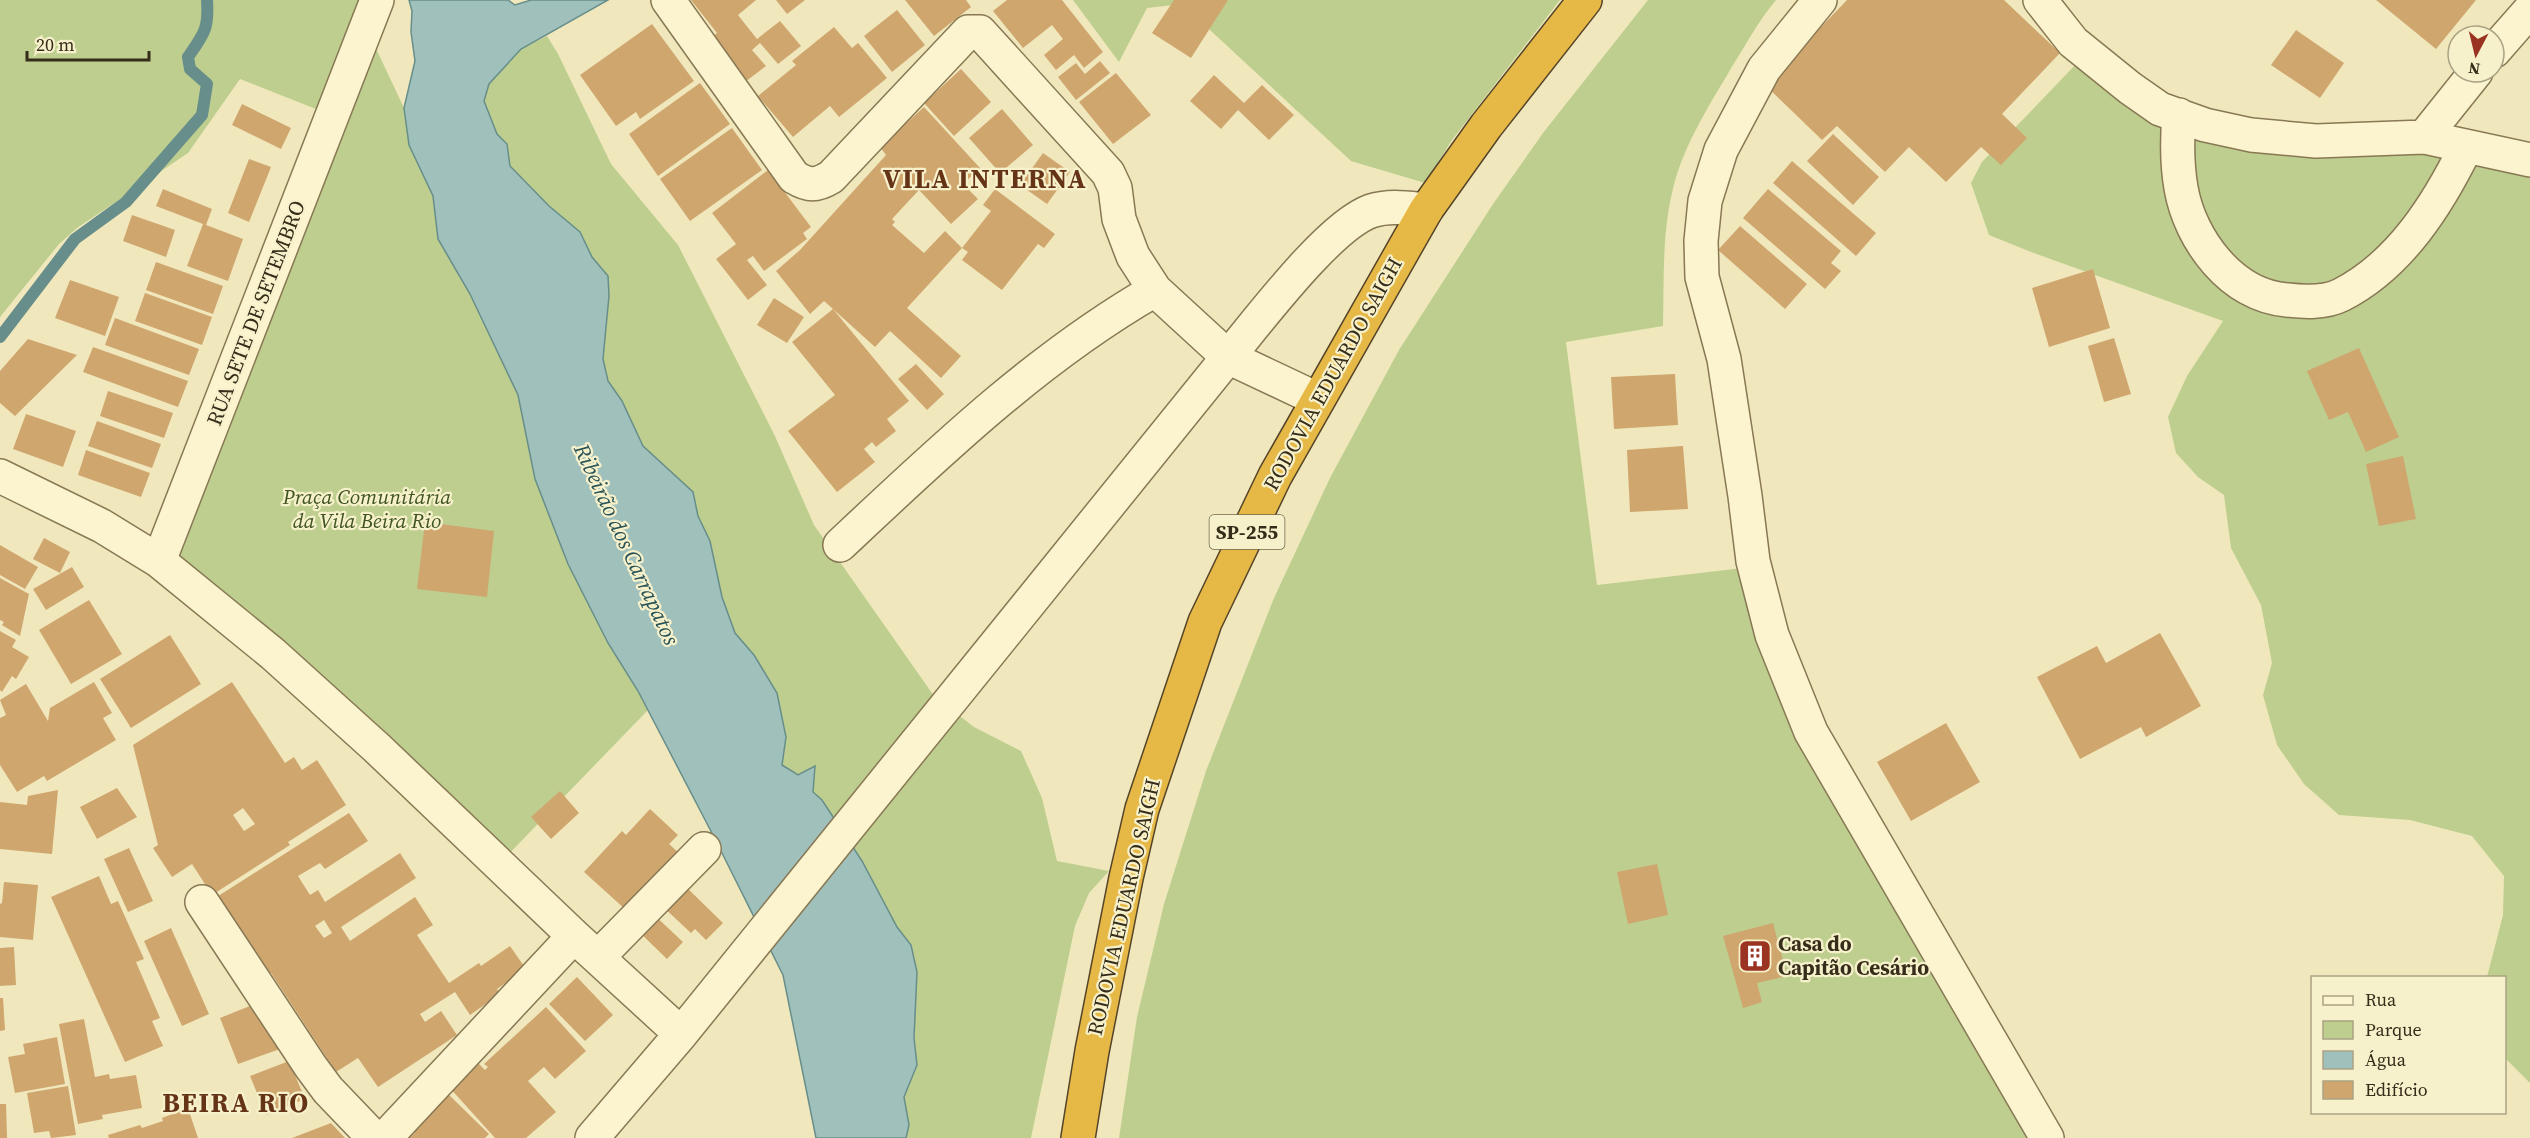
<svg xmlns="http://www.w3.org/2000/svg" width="2530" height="1138" viewBox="0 0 2530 1138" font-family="'Source Serif 4',serif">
  <rect width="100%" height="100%" fill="#f0e8bc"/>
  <path fill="#bdce8f" d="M 0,0 L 367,0 L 326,113 L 240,79 L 188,153 L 77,228 L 59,244 L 0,317 Z
    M 1073,0 L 1560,0 L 1452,140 L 1425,183 L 1351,161 L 1182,4 L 1147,8 L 1119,62 Z
    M 1648,0 L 1776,0 C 1759,20 1747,43 1733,65 C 1709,106 1682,147 1672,193 C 1662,236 1664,282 1663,326 L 1566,342 L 1597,585 L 1760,566 L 1816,730 L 2053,1138 L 1119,1138 L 1137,1017 L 1164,904 L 1206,771 L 1274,598 L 1330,478 L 1399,350 L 1493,204 L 1543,133 Z
    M 547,36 L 558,54 L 611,164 L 678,245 L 774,434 L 814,525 L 934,696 L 974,727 L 1021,751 L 1042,798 L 1057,861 L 1109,871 L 1089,893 L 1075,926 L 1031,1138 L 906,1138 L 909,1124 L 904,1097 L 917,1065 L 914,1038 L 917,972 L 911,945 L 897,927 L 862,861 L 822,800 L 813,792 L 815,766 L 798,775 L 782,765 L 786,737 L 777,693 L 754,655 L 735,633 L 722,597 L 710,541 L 698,516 L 693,492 L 643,446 L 622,401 L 608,381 L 603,359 L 609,296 L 608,276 L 592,257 L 580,232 L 549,206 L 510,166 L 507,144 L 497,134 L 484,101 L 489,84 L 521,49 Z
    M 371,38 L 404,108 L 409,145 L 433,196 L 438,239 L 470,294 L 518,395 L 535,479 L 648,710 L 501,862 L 163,559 Z
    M 2081,59 L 2191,128 L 2452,150 L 2530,166 L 2530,1083 L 2505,1058 L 2504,978 L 2487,977 L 2503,915 L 2504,876 L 2472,836 L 2410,820 L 2339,815 L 2304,784 L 2277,745 L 2263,695 L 2272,663 L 2261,605 L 2231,548 L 2224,495 L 2198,477 L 2176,453 L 2168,417 L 2187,376 L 2223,321 L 2031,252 L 1989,235 L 1971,183 L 1982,162 Z"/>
  <path fill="#a0c0bc" stroke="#678e8a" stroke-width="1.5" d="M 409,0 L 508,0 L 515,5 L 531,0 L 608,0 L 521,49 L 489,84 L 484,101 L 497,134 L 507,144 L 510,166 L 549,206 L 580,232 L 592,257 L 608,276 L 609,296 L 603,359 L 608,381 L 622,401 L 643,446 L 693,492 L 698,516 L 710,541 L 722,597 L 735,633 L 754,655 L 777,693 L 786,737 L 782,765 L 798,775 L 815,766 L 813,792 L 822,800 L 862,861 L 897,927 L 911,945 L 917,972 L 914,1038 L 917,1065 L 904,1097 L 909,1125 L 906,1138 L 816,1138 L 783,975 L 715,839 L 638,691 L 608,643 L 568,564 L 535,479 L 518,395 L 470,294 L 438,239 L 433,196 L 409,145 L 404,108 L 415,61 L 411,32 L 412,11 Z"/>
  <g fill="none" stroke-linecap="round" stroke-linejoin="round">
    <path stroke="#678e8a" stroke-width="12" d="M 0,337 L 75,239 L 126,202 L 202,115 L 207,84 L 190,69 L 188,57 C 204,34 209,29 207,0"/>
  </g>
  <path fill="#d0a66f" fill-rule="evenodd" d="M 691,0 L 756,0 L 738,15 L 757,39 L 780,21 L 801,46 L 778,64 L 760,43 L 752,50 L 766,66 L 745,82 L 710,39 L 717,33 Z
    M 776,0 L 805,0 L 787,14 Z
    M 905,0 L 966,0 L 971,7 L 934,36 Z
    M 1007,0 L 1062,0 L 1103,52 L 1084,68 L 1074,55 L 1056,70 L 1044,55 L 1063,39 L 1052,25 L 1023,48 L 993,11 Z
    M 1174,0 L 1228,0 L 1191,58 L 1152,33 Z
    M 1847,0 L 2004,0 L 2060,53 L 2002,114 L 2027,138 L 2001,165 L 1981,147 L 1946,182 L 1909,147 L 1885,172 L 1837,126 L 1822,140 L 1765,85 Z
    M 2376,0 L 2476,0 L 2436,49 Z
    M 897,10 L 925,45 L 892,72 L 864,36 Z
    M 652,24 L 694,81 L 640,119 L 636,112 L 616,126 L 580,75 Z
    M 834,27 L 852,48 L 858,43 L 887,78 L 839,117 L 830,106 L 793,137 L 758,96 L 796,65 L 792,61 Z
    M 2296,30 L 2344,63 L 2320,98 L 2271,65 Z
    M 1100,61 L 1110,73 L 1076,100 L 1058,77 L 1076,63 L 1085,74 Z
    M 961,69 L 991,102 L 954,136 L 924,103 Z
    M 1116,73 L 1151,115 L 1113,144 L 1079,102 Z
    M 1214,75 L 1244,103 L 1262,85 L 1294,115 L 1269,140 L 1238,110 L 1221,129 L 1190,101 Z
    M 700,83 L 730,124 L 658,176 L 629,134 Z
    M 242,104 L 291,128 L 281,149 L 232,125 Z
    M 924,107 L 980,168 L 963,184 L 978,199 L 951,224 L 919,190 L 892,219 L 895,222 L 892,225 L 924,253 L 945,231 L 962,248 L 991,211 L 983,205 L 995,189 L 1055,234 L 1044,248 L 1038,244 L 1002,290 L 962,260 L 968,252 L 962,248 L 907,308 L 961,356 L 941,378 L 890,331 L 875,347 L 833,309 L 909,401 L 887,419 L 896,431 L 876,447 L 872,442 L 864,449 L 875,462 L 837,492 L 788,431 L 835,395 L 792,342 L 833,309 L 824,301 L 810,314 L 776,271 L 800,250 L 886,155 L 880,147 Z
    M 1002,109 L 1033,145 L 1000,173 L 969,138 Z
    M 732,128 L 762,170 L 690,221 L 660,179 Z
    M 1833,134 L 1879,177 L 1853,205 L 1807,161 Z
    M 1043,153 L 1070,172 L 1047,204 L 1020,185 Z
    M 249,159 L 271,167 L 249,222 L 228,213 Z
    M 1792,161 L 1876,233 L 1856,256 L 1773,183 Z
    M 768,170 L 811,227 L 803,233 L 807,239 L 764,271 L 753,256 L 747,260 L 767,285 L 748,300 L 716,259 L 736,244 L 712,213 Z
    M 163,189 L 212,209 L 206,225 L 243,239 L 228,281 L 187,266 L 203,224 L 156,206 Z
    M 1768,189 L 1841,251 L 1831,263 L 1841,271 L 1825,289 L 1743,218 Z
    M 132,215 L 175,230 L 166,257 L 123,241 Z
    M 1740,226 L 1807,284 L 1785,309 L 1718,250 Z
    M 156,262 L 223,286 L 213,314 L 146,290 Z
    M 2093,269 L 2110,328 L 2049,347 L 2032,288 Z
    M 70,280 L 119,297 L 105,336 L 55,318 Z
    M 145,293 L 212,317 L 202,345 L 135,321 Z
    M 774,298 L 804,317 L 787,343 L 757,325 Z
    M 115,318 L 199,349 L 189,375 L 105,345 Z
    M 2114,338 L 2131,394 L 2104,402 L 2088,346 Z
    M 28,339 L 77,355 L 15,416 L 0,403 L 0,371 Z
    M 93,347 L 188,381 L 178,407 L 83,372 Z
    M 2359,348 L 2399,437 L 2366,452 L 2348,412 L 2329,420 L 2307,371 Z
    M 916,364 L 944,394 L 927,410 L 898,379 Z
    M 1675,374 L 1678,425 L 1614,429 L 1611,377 Z
    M 108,391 L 173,413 L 164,438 L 100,416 Z
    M 26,414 L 76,431 L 63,467 L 13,449 Z
    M 97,421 L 161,444 L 152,468 L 88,446 Z
    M 1683,446 L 1688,509 L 1630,512 L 1627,450 Z
    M 86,450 L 150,473 L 141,497 L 78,475 Z
    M 2403,456 L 2416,519 L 2379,526 L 2366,464 Z
    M 425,522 L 494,531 L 487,597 L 417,589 Z
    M 44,538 L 70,552 L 60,573 L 33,559 Z
    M 0,545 L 38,567 L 25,589 L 0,575 Z
    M 72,567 L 84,587 L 46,610 L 33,589 Z
    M 0,578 L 29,594 L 20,636 L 2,625 L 4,622 L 0,620 Z
    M 89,600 L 122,654 L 71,684 L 39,630 Z
    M 0,631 L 16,640 L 12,647 L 29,657 L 16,679 L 12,676 L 2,692 L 0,690 Z
    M 2160,633 L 2201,706 L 2146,737 L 2141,727 L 2080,759 L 2037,677 L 2097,646 L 2106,663 Z
    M 170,635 L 201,684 L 131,728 L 100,679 Z
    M 94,682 L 112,713 L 103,718 L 116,740 L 47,781 L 44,776 L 17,792 L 0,765 L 0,718 L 6,715 L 0,700 L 26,684 L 48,721 L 50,708 Z
    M 232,682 L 285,763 L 294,757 L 302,770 L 317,760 L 346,805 L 288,842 L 290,845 L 212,895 L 192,864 L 172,877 L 153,848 L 158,845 L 133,745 ZM 243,808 L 255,824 L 244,831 L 233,815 Z
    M 1946,723 L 1980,782 L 1911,821 L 1877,762 Z
    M 117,788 L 137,817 L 97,839 L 80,807 Z
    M 58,790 L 52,854 L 0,849 L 0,802 L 27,805 L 28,796 Z
    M 560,791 L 579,813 L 551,839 L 531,817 Z
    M 650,809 L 678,835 L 669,844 L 679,853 L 626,910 L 584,872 L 622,831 L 626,835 Z
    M 349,813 L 368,841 L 325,869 L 320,863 L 298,876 L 310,895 L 318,890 L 325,902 L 400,853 L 416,878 L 341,927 L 350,941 L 415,897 L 433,925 L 417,935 L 449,983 L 479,963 L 481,966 L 510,946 L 526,969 L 497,989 L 500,994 L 470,1015 L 455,992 L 420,1014 L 425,1022 L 441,1011 L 457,1035 L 378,1087 L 358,1058 L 336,1072 L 271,973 L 265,976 L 215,898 ZM 324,920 L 332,933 L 324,938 L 315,926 Z
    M 129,848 L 153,901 L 128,912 L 104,859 Z
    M 1657,864 L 1668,915 L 1628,924 L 1617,872 Z
    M 99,876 L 111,904 L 118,901 L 144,959 L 136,962 L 160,1018 L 152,1021 L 163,1046 L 125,1062 L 51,897 Z
    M 4,882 L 38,885 L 33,940 L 0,937 L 0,904 L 2,903 Z
    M 682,883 L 723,923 L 706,940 L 695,929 L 691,933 L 661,905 Z
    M 651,912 L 683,942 L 667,959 L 635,928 Z
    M 1773,923 L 1787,976 L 1757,983 L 1762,1002 L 1743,1008 L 1723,936 Z
    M 171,928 L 209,1014 L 182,1026 L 144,941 Z
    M 14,947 L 16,985 L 0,986 L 0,948 Z
    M 577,977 L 613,1015 L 585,1041 L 549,1004 Z
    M 0,998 L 3,998 L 5,1030 L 0,1031 Z
    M 262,1001 L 280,1049 L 238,1064 L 220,1018 Z
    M 546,1007 L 586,1051 L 555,1079 L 544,1067 L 528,1081 L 556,1112 L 526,1138 L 495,1138 L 449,1087 L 477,1062 L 485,1070 L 488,1067 L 484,1064 Z
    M 84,1019 L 95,1077 L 109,1074 L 110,1079 L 136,1075 L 142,1108 L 102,1115 L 103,1119 L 78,1124 L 59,1024 Z
    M 57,1037 L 65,1084 L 15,1093 L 8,1057 L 25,1054 L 23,1044 Z
    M 289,1061 L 305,1099 L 266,1115 L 250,1076 Z
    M 68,1086 L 76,1135 L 51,1138 L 49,1131 L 34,1133 L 27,1093 Z
    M 446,1092 L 489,1134 L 485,1138 L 409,1138 L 415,1133 L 409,1128 Z
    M 0,1104 L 6,1104 L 7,1138 L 0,1138 Z
    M 188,1108 L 198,1138 L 109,1138 L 108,1135 L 140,1125 L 142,1128 L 163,1121 L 162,1118 Z
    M 331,1123 L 345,1138 L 292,1138 Z"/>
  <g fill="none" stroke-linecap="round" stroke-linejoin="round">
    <defs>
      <path id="minor" d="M 668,0 L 794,177 C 809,186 816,186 831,177 L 968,32 L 980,32 L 1108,173 L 1115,188 L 1119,219 L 1133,256 L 1155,290 L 1228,357 L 1317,399
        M 1820,0 L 1764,69 L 1721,150 L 1705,201 L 1701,241 L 1702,277 L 1724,359 L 1745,496 L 1753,561 L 1772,635 L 1811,732 L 2047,1138
        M 2040,0 L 2073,42 L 2130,88 L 2160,109 L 2205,125 L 2251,135 L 2316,141 L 2424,137 L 2530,160
        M 2494,51 L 2530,10
        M 2179,115 C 2177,139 2177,165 2181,188 C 2190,240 2232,296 2287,300 C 2305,302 2325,303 2341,295 C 2400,265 2438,204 2466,147
        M 2424,137 L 2476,72
        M 0,476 L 102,526 L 159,561 L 273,654 L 377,748 L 574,936 L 681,1034
        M 840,545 C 938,453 1038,357 1155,290
        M 159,561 L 377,0
        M 202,902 L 311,1067 L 328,1090 L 374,1138
        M 599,956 L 704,849
        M 385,1138 L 574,936
        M 592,1138 L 681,1034 L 1228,357 C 1259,320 1329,226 1371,211 C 1389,205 1407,208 1426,210"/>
      <path id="highway" d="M 1078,1138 L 1092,1051 L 1126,878 L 1142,809 L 1205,622 L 1275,476 L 1426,210 L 1486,126 L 1585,0"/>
    </defs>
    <use href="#minor" stroke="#887854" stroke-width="36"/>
    <use href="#highway" stroke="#55442a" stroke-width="36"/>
    <use href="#minor" stroke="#fbf4cf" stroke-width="33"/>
    <use href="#highway" stroke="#e6b846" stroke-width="33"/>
  </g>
  <defs>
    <symbol id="building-square" viewBox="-11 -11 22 22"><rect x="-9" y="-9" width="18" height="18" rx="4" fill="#9a3321" stroke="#f7f1cb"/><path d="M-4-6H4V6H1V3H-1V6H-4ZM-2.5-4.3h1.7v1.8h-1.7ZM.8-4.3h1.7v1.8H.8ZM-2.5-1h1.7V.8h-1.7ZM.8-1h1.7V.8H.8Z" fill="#fff"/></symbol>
  </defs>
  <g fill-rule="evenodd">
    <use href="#building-square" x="1736" y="937" width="38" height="38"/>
  </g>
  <g text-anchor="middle" stroke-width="4.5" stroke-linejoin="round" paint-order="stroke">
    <rect fill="#f7f1cb" stroke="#70674f" stroke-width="1.5" x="1209.5" y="515" width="75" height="34" rx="4.5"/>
    <g font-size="20" font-weight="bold" fill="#362c1a">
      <text x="1247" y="539">SP-255</text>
    </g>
    <g font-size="21" fill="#362c1a" stroke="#f7f1cb">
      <text transform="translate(256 313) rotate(-69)" y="7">RUA SETE DE SETEMBRO</text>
      <text transform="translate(1333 374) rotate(-61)" y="7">RODOVIA EDUARDO SAIGH</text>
      <text transform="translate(1124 907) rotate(-77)" y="7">RODOVIA EDUARDO SAIGH</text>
    </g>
    <g font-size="21" font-style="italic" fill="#3f5420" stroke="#f7f1cb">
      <text x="367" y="504">Praça Comunitária<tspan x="367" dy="24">da Vila Beira Rio</tspan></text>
    </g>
    <g font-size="21" font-weight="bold" fill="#362c1a" stroke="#f7f1cb" text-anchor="start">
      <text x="1778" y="951">Casa do<tspan x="1778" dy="24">Capitão Cesário</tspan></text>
    </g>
    <g font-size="22" font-style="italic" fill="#285357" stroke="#f7f1cb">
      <text transform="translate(627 544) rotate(65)" y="8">Ribeirão dos Carrapatos</text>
    </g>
    <g font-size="27" font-weight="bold" letter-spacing="1.5" fill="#653417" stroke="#f7f1cb">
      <text x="985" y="188">VILA INTERNA</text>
      <text x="236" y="1112">BEIRA RIO</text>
    </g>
  </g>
  <rect x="2311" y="976" width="195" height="138" fill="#f7f1cb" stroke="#aaa284" stroke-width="1.5"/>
  <rect x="2323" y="996" width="30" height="9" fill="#fbf4cf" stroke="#aaa284" stroke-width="1.5"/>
  <text x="2365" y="1006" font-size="18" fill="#362c1a">Rua</text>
  <rect x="2323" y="1021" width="30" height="18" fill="#bdce8f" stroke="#aaa284" stroke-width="1.5"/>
  <text x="2365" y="1036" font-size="18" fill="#362c1a">Parque</text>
  <rect x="2323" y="1051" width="30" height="18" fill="#a0c0bc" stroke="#aaa284" stroke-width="1.5"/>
  <text x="2365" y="1066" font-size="18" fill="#362c1a">Água</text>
  <rect x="2323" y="1081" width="30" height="18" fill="#d0a66f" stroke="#aaa284" stroke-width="1.5"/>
  <text x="2365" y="1096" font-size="18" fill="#362c1a">Edifício</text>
  <g transform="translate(2476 54) rotate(187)"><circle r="28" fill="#f7f1cb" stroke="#aaa284" stroke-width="1.5"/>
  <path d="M0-4.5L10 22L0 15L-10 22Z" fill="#9a3321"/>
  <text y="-9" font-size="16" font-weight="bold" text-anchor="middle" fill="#362c1a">N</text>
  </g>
  <path d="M27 51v9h122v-9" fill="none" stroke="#362c1a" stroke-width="3"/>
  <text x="36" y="51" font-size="18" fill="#362c1a" stroke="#f7f1cb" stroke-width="4.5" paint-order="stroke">20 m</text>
</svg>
